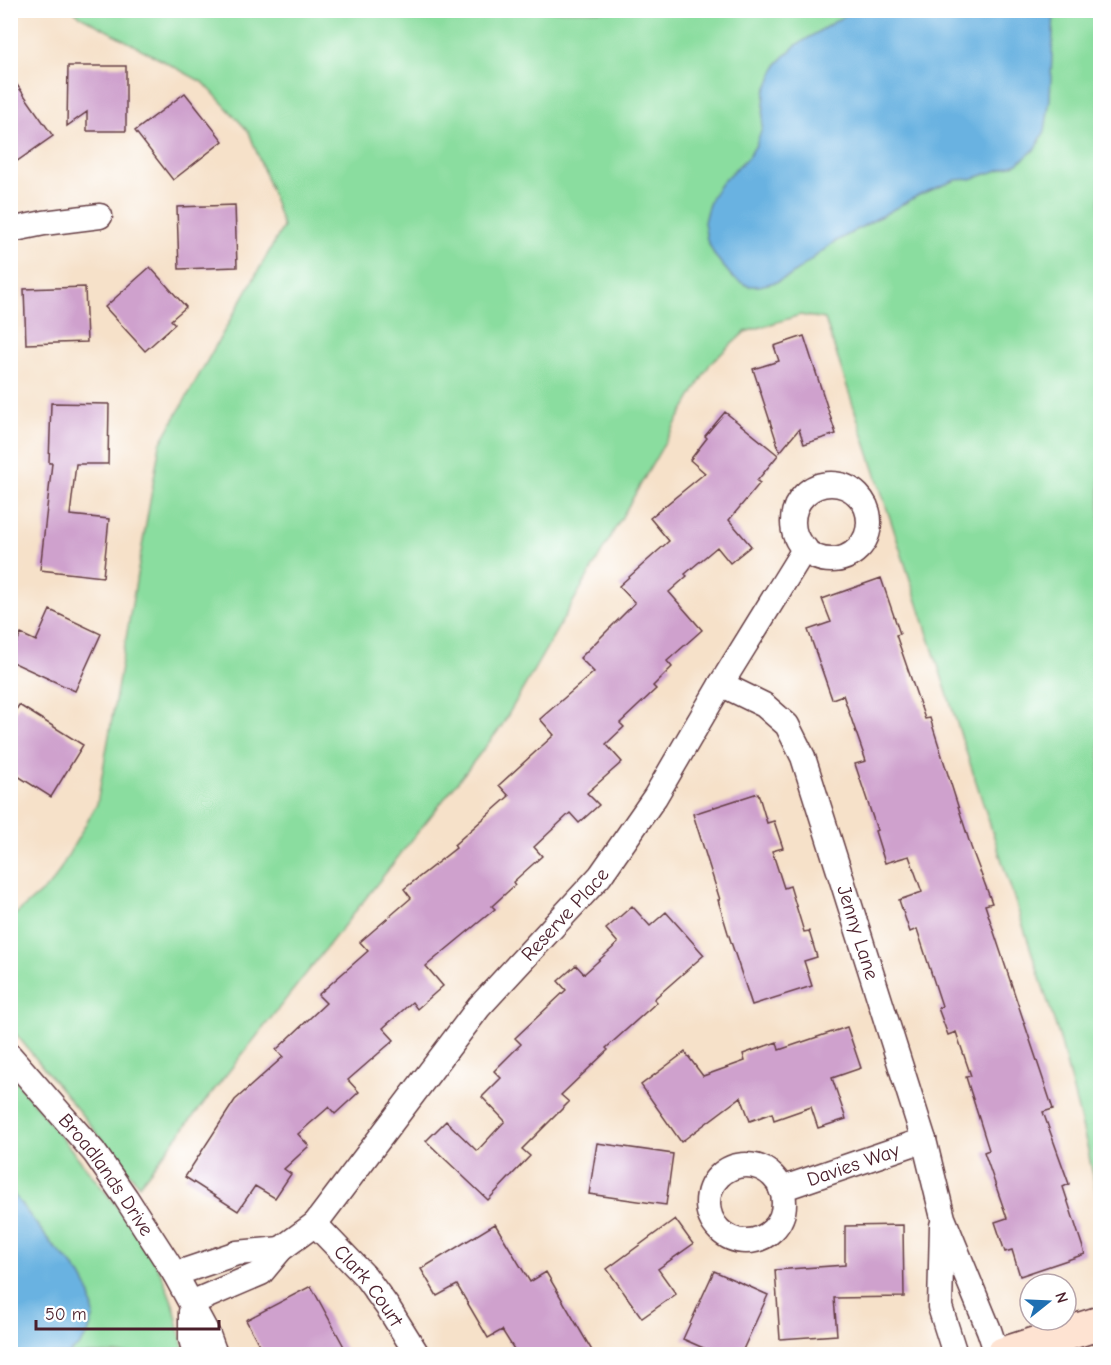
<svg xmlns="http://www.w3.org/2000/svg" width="1111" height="1365" viewBox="0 0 1111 1365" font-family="'Comic Neue',sans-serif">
  <rect width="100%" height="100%" fill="#fff"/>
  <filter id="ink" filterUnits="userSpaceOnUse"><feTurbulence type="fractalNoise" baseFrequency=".0167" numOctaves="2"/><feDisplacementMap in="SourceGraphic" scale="12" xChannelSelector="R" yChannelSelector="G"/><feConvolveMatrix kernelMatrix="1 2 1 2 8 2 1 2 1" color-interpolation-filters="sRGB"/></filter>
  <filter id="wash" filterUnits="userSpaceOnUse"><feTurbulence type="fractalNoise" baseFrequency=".008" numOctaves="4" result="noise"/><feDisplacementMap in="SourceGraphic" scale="24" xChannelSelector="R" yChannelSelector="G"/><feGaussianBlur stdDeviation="1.35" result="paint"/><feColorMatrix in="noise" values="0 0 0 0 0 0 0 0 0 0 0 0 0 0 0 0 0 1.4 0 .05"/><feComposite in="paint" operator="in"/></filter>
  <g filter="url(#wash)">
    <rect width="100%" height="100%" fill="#f6e1c9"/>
    <path fill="#8add9f" stroke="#6a7e65" stroke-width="1.5" d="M 74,11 L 1100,11 L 1100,1211 L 1087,1146 L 1060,1039 L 825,319 L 800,315 L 745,332 L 710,364 L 501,727 L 139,1185 L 11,1028 L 10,919 L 53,882 L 97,804 L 160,444 L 283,227 L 269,185 L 249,132 L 204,83 L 80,16 Z
      M 10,1073 L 131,1224 L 161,1273 L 174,1307 L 185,1354 L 11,1354 Z"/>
    <path fill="#69b2e1" stroke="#5a6886" stroke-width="1.5" d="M 852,11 L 1054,11 L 1050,99 L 1045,131 L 1035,149 L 1026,157 L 1018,163 L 1002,169 L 971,179 L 956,180 L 919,195 L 833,243 L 790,276 L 776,282 L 759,286 L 748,286 L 733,278 L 715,256 L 707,240 L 704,222 L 707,210 L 712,196 L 722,182 L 749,156 L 756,145 L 762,128 L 765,92 L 778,63 L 795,46 Z
      M 11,1191 L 54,1247 L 69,1261 L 81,1276 L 89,1291 L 94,1315 L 88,1334 L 79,1346 L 68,1354 L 21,1354 L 11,1347 Z"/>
    <g id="blocks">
      <path fill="#cfa1cd" d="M 68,66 L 126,66 L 126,131 L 87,131 L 87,112 L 67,126 Z
        M 10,75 L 53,136 L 10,166 Z
        M 185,93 L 223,141 L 173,180 L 135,131 Z
        M 235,205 L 237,267 L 179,269 L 177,207 Z
        M 150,267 L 186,307 L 171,320 L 175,324 L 145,351 L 105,307 Z
        M 85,287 L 87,342 L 26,344 L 24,289 Z
        M 804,336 L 836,434 L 804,444 L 799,429 L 780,452 L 753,369 L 779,361 L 774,346 Z
        M 51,403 L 109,404 L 108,464 L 76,464 L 70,515 L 109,519 L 103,577 L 40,570 L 52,463 L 49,463 Z
        M 725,412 L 778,455 L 757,481 L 760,483 L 729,520 L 751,546 L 730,563 L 717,547 L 685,574 L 687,576 L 669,592 L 702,630 L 667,661 L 672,667 L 653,686 L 656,689 L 620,723 L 624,727 L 606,744 L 622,762 L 587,793 L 599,805 L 579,823 L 570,813 L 534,847 L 542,856 L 513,882 L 515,885 L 492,906 L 495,909 L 426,966 L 443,986 L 417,1009 L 412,1002 L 383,1028 L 394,1040 L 348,1080 L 359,1092 L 335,1114 L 329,1107 L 298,1134 L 309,1146 L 284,1169 L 291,1174 L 275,1198 L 255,1186 L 238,1211 L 185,1177 L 235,1100 L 283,1057 L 276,1050 L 326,1003 L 318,995 L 368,951 L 360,942 L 411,898 L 404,889 L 456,848 L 454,845 L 509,796 L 499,785 L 554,735 L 540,719 L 594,672 L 580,658 L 635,603 L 619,586 L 669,541 L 650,518 L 705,473 L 690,460 L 707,438 L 705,436 Z
        M 881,578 L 900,634 L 896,635 L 925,719 L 930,718 L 971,847 L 992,903 L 985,905 L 1053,1109 L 1043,1112 L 1069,1184 L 1063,1187 L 1085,1254 L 1020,1276 L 1012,1250 L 1005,1252 L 995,1222 L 1007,1218 L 984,1152 L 989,1150 L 966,1077 L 971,1076 L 956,1032 L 948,1035 L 938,1008 L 942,1006 L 917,929 L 910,932 L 899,900 L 922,892 L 909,856 L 885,863 L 875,831 L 877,830 L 855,764 L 866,761 L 843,695 L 832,699 L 808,630 L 831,622 L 822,599 Z
        M 50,610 L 101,634 L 75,691 L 10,661 L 10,656 L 21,634 L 36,641 Z
        M 19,705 L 83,745 L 51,797 L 10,771 L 10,719 Z
        M 758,793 L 767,823 L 774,821 L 783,848 L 772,851 L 784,888 L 790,886 L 804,932 L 809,931 L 817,957 L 804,961 L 812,986 L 752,1005 L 728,933 L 718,900 L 720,900 L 693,814 Z
        M 632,906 L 650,926 L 666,912 L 704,955 L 654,999 L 657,1002 L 606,1048 L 608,1050 L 561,1095 L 569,1102 L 522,1149 L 530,1156 L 488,1200 L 426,1141 L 446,1121 L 477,1151 L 505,1121 L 482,1097 L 501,1078 L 494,1071 L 521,1044 L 515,1038 L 566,990 L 558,981 L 576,965 L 584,974 L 618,943 L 606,929 Z
        M 847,1027 L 861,1068 L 832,1078 L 846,1119 L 818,1128 L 811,1107 L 774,1120 L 772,1113 L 750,1121 L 741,1097 L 681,1142 L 641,1085 L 685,1052 L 703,1076 L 745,1061 L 743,1054 L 777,1042 L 779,1050 Z
        M 597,1143 L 673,1154 L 666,1205 L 589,1194 Z
        M 675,1219 L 693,1244 L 658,1269 L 676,1294 L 642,1318 L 607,1269 Z
        M 495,1224 L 530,1282 L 546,1272 L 594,1354 L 517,1354 L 502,1330 L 488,1338 L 457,1285 L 437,1296 L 421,1269 Z
        M 903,1225 L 904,1297 L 834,1298 L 837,1335 L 780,1339 L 775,1270 L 845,1265 L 845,1226 Z
        M 714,1271 L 768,1295 L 741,1354 L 717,1354 L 683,1339 Z
        M 311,1286 L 348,1354 L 264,1354 L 246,1320 Z"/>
    </g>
  </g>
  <g filter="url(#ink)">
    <use href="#blocks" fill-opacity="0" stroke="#643c43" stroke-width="1.5"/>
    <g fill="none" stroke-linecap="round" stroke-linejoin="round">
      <defs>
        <g id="minor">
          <path d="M 10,230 L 44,223 L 100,216"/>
          <circle cx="831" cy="522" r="38"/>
          <path id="s1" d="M 721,684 L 764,705 L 787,725 L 803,757 L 924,1140 L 943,1218 L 989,1330 L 997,1354"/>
          <path id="s2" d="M 10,1056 L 94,1152 L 126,1198 L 175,1274 L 208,1335 L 215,1354"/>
          <circle cx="746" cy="1203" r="38"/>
          <path id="s3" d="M 781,1189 L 924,1140"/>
          <path id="s4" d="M 315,1224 L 365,1276 L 389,1309 L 417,1354"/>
          <path d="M 942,1226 L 940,1307 L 955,1354"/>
          <path d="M 175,1274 L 237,1253 L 281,1249"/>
          <path id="s5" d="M 191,1303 L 261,1273 L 281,1249 L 315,1224 L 479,1007 L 600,876 L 655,797 L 721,684 L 805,548"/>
          <path d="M 191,1312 L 191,1339 L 195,1354"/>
        </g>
        <path id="secondary" d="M 1003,1354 L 1100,1323"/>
      </defs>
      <use href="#minor" stroke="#643c43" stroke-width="27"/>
      <use href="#secondary" stroke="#643c43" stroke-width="36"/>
      <use href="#minor" stroke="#fff" stroke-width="24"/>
      <use href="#secondary" stroke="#fee3d2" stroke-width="33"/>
    </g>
  </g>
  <g text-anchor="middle" stroke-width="6" stroke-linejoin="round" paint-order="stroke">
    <g font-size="20" fill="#4a1f2b" stroke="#fff">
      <text dy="7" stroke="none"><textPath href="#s5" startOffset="548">Reserve Place</textPath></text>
      <text dy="7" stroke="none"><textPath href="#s1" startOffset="298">Jenny Lane</textPath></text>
      <text dy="7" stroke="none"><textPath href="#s3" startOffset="76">Davies Way</textPath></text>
      <text dy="7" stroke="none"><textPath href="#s2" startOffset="153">Broadlands Drive</textPath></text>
      <text dy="7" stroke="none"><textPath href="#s4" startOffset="82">Clark Court</textPath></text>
    </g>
  </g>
  <rect width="1111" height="1365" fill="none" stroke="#fff" stroke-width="36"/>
  <g transform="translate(1048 1302) rotate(72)"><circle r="28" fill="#ffffff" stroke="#b7a5aa" stroke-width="1.5"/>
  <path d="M0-4.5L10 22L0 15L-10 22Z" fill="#1f6fb2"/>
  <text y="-9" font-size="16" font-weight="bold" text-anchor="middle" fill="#4a1f2b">N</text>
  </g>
  <path d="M36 1320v9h183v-9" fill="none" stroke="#4a1f2b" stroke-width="3"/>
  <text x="45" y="1320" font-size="18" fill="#4a1f2b" stroke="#ffffff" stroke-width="4.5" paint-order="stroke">50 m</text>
</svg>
